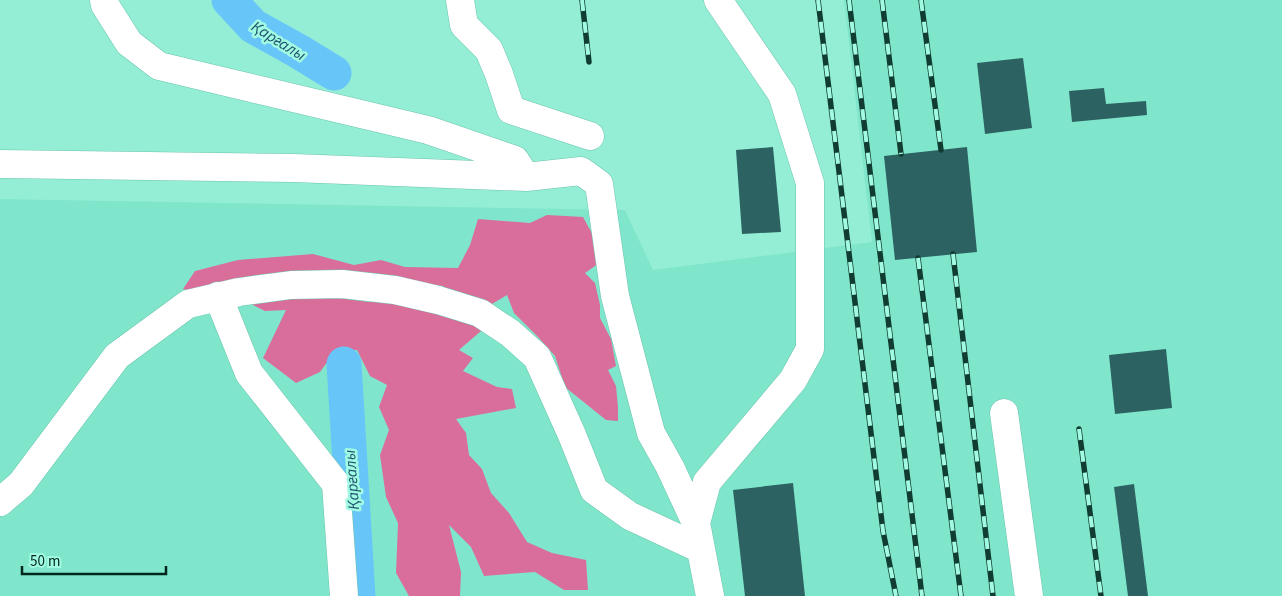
<svg xmlns="http://www.w3.org/2000/svg" width="1282" height="596" viewBox="0 0 1282 596" font-family="'Source Sans 3',sans-serif">
  <rect width="100%" height="100%" fill="#94eed6"/>
  <path fill="#80e6cb" d="M 844,0 L 1282,0 L 1282,596 L 0,596 L 0,199 L 625,210 L 653,270 L 872,242 Z"/>
  <path fill="#da6e9b" d="M 547,215 L 583,217 L 594,237 L 602,261 L 585,273 L 595,283 L 600,305 L 600,318 L 611,339 L 616,366 L 608,370 L 616,386 L 618,407 L 618,421 L 606,420 L 565,387 L 555,356 L 538,337 L 514,313 L 507,295 L 492,304 L 462,300 L 443,286 L 401,282 L 198,293 L 183,289 L 195,271 L 238,260 L 313,254 L 354,265 L 381,260 L 405,267 L 458,268 L 470,245 L 478,219 L 530,223 Z
    M 323,296 L 369,302 L 396,300 L 488,325 L 459,350 L 473,358 L 463,371 L 497,387 L 512,389 L 516,408 L 456,419 L 466,433 L 469,455 L 482,469 L 491,493 L 509,513 L 527,542 L 552,553 L 586,560 L 588,590 L 564,590 L 535,572 L 484,576 L 471,547 L 449,525 L 461,572 L 460,596 L 409,596 L 396,573 L 398,523 L 386,497 L 380,455 L 389,430 L 379,407 L 387,385 L 370,376 L 357,350 L 336,350 L 320,372 L 296,383 L 263,358 L 286,310 L 265,311 L 245,301 Z"/>
  <g fill="none" stroke-linecap="round" stroke-linejoin="round">
    <path stroke="#68c5f8" stroke-width="35" d="M 229,0 L 253,26 L 298,51 L 334,73
      M 344,364 L 358,596"/>
  </g>
  <path fill="#2c6262" d="M 1023,58 L 1032,128 L 985,134 L 977,63 Z
    M 1104,88 L 1106,104 L 1146,101 L 1147,115 L 1072,122 L 1069,91 Z
    M 773,147 L 781,232 L 742,234 L 736,150 Z
    M 967,147 L 977,252 L 895,260 L 884,156 Z
    M 1166,349 L 1172,408 L 1115,414 L 1109,355 Z
    M 793,483 L 805,596 L 745,596 L 733,490 Z
    M 1134,484 L 1148,596 L 1128,596 L 1114,487 Z"/>
  <g fill="none" stroke-linecap="round" stroke-linejoin="round">
    <defs>
      <path id="minor" d="M 104,0 L 105,5 L 129,43 L 159,66 L 428,130 L 515,160 L 526,177
        M 460,0 L 464,25 L 489,50 L 499,74 L 511,110 L 590,136
        M 0,164 L 294,168 L 526,177 L 581,171 L 599,184 L 615,296 L 651,433 L 670,467 L 696,523
        M 218,296 L 249,373 L 336,484 L 344,596
        M 1004,413 L 1029,596
        M 0,502 L 21,484 L 117,356 L 188,304 L 239,292 L 291,285 L 342,284 L 395,290 L 438,300 L 480,313 L 510,333 L 537,357 L 572,435 L 594,490 L 630,516 L 701,549
        M 710,596 L 696,523 L 707,482 L 793,380 L 810,349 L 810,183 L 782,94 L 718,0"/>
    </defs>
    <use href="#minor" stroke="#6ac4ad" stroke-width="29"/>
    <use href="#minor" stroke="#fff" stroke-width="28"/>
    <defs>
      <path id="rail" d="M 582,0 L 589,62
        M 818,0 L 883,531 L 896,596
        M 849,0 L 922,596
        M 882,0 L 901,154
        M 921,0 L 941,150
        M 953,254 L 993,596
        M 918,258 L 961,596
        M 1079,429 L 1101,596"/>
    </defs>
    <use href="#rail" stroke="#113c32" stroke-width="5.5"/>
    <use href="#rail" stroke="#a1fbe3" stroke-width="4" stroke-dasharray="11" stroke-linecap="butt"/>
  </g>
  <g text-anchor="middle" stroke-width="5" stroke-linejoin="round" paint-order="stroke">
    <g font-size="16" font-style="italic" fill="#21536e" stroke="#a1fbe3">
      <text transform="translate(279 40) rotate(32)" y="6">Қарғалы</text>
      <text transform="translate(351 480) rotate(-94)" y="6">Қарғалы</text>
    </g>
  </g>
  <path d="M22 566v8h144v-8" fill="none" stroke="#00251c" stroke-width="2.5"/>
  <text x="30" y="566" font-size="15" fill="#00251c" stroke="#a1fbe3" stroke-width="4" paint-order="stroke">50 m</text>
</svg>
